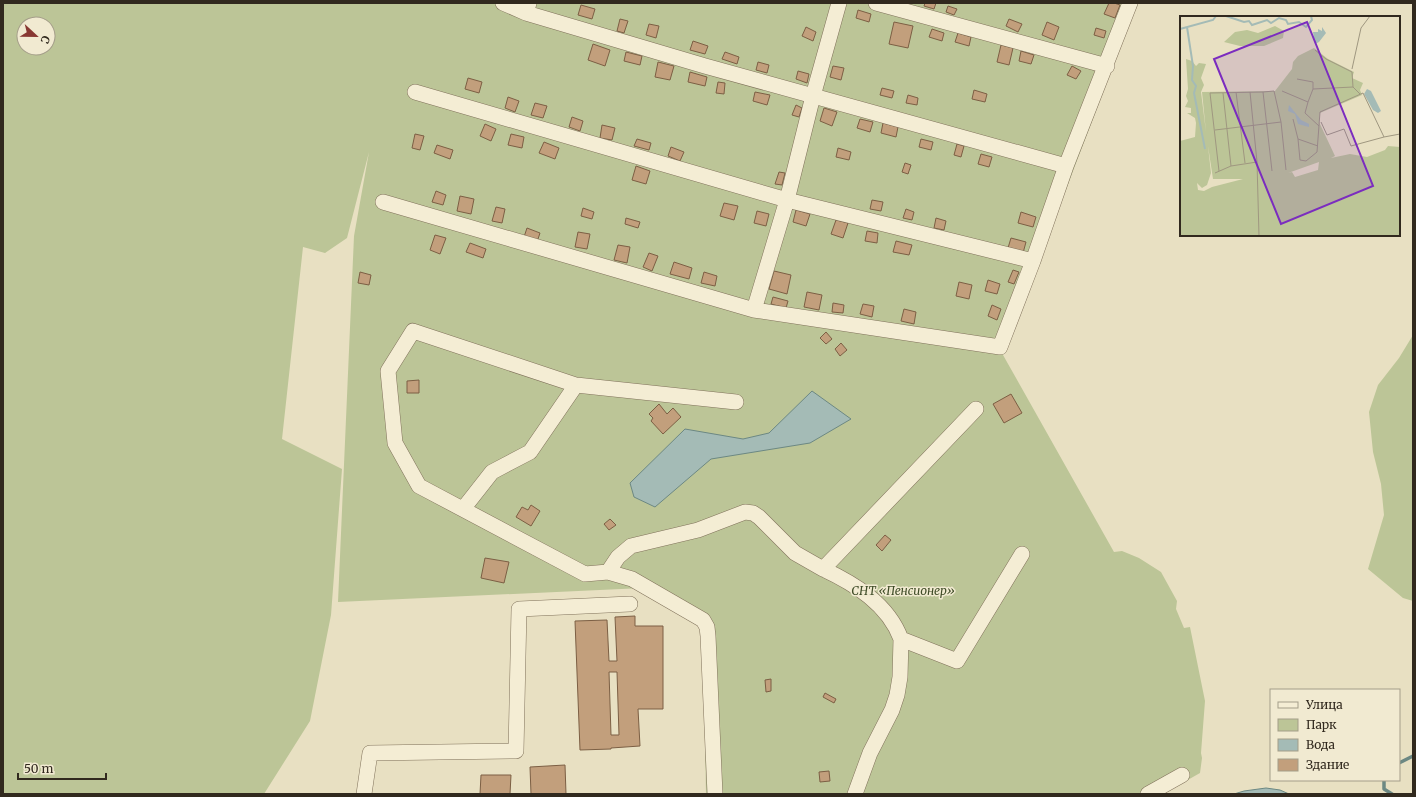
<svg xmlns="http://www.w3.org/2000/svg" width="1416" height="797" viewBox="0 0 1416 797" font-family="Merriweather,serif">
  <rect width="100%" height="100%" fill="#e8e0c2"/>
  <path fill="#bcc597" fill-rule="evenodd" d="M 3,3 L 1137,3 L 1003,355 L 1114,552 L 1122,551 L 1139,558 L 1161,572 L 1177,601 L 1176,609 L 1184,628 L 1190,627 L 1205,701 L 1201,753 L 1202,758 L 1200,773 L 1163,794 L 706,794 L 703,626 L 643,588 L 338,602 L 354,236 L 369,152 L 347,238 L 325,253 L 303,247 L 282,439 L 342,469 L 331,615 L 310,721 L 264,794 L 3,794 ZM 24,24 L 48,24 L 48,48 L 24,48 Z
    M 1413,335 L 1413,601 L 1403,598 L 1368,569 L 1384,515 L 1381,484 L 1373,452 L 1369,412 L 1378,385 L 1399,358 Z"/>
  <path fill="#a4bbb6" stroke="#6c8883" d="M 812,391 L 851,419 L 810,443 L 711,459 L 655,507 L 634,497 L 630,483 L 685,429 L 743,439 L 769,433 Z
    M 1266,788 L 1280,790 L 1289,794 L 1234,794 L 1244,791 Z"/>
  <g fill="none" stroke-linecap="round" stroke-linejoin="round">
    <path stroke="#6c8883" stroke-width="3.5" d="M 1399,763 L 1413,756
      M 1384,780 L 1384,789 L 1392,794"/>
  </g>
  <path fill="#c29f7c" stroke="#7c5f44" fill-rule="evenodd" d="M 925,3 L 936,3 L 934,9 L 924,6 Z
    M 1109,3 L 1114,3 L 1120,5 L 1115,18 L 1104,14 Z
    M 581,5 L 595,9 L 592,19 L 578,15 Z
    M 948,6 L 957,9 L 954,15 L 946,12 Z
    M 858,10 L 871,14 L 869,22 L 856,18 Z
    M 620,19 L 628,21 L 624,33 L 617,31 Z
    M 1009,19 L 1022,24 L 1018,32 L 1006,26 Z
    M 894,22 L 913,26 L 908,48 L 889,44 Z
    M 1047,22 L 1059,27 L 1054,40 L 1042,35 Z
    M 649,24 L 659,26 L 656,38 L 646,35 Z
    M 806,27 L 816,32 L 813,41 L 802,36 Z
    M 1096,28 L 1106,31 L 1104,38 L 1094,35 Z
    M 932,29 L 944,33 L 942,41 L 929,37 Z
    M 958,33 L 971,37 L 969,46 L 955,42 Z
    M 693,41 L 708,46 L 705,54 L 690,50 Z
    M 593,44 L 610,50 L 605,66 L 588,60 Z
    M 1001,45 L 1013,48 L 1009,65 L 997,62 Z
    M 1021,51 L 1034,55 L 1031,64 L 1019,61 Z
    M 626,52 L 642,56 L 640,65 L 624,61 Z
    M 725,52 L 739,57 L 737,64 L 722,59 Z
    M 658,62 L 674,66 L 670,80 L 655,77 Z
    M 758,62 L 769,65 L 767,73 L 756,70 Z
    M 833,66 L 844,68 L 841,80 L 830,77 Z
    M 1072,66 L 1081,71 L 1076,79 L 1067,75 Z
    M 798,71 L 809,74 L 807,83 L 796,79 Z
    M 690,72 L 707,77 L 705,86 L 688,82 Z
    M 468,78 L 482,82 L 479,93 L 465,89 Z
    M 718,82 L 725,83 L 724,94 L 716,93 Z
    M 882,88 L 894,91 L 892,98 L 880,95 Z
    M 974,90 L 987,94 L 985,102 L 972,99 Z
    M 755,92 L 770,95 L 767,105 L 753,101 Z
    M 908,95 L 918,98 L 917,105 L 906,103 Z
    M 508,97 L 519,101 L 515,112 L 505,108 Z
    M 535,103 L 547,106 L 543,118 L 531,115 Z
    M 796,105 L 802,108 L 799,117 L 792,115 Z
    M 824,108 L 837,112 L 832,126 L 820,121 Z
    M 572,117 L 583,121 L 580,131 L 569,127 Z
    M 860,119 L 873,122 L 870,132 L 857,128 Z
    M 883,123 L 898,127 L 896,137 L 881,133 Z
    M 485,124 L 496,129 L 491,141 L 480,136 Z
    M 602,125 L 615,128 L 612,140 L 600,138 Z
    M 415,134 L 424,136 L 420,150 L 412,148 Z
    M 511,134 L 524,137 L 522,148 L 508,145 Z
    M 637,139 L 651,143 L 649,150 L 634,146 Z
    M 921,139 L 933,142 L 931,150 L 919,147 Z
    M 544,142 L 559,148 L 555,159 L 539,153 Z
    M 957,144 L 964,146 L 961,157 L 954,155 Z
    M 437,145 L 453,150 L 450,159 L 434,153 Z
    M 671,147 L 684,152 L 680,161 L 668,156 Z
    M 838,148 L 851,152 L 849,160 L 836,157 Z
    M 981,154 L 992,157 L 989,167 L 978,164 Z
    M 905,163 L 911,165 L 908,174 L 902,172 Z
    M 636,166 L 650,171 L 646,184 L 632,180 Z
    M 779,172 L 785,173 L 782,185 L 775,184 Z
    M 436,191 L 446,195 L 443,205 L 432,202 Z
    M 460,196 L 474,199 L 471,214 L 457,211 Z
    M 872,200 L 883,202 L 881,211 L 870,209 Z
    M 724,203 L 738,206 L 734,220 L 720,216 Z
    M 496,207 L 505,209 L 502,223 L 492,221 Z
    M 583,208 L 594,212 L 592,219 L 581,216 Z
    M 906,209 L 914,212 L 912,220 L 903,218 Z
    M 796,210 L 810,214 L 806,226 L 793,222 Z
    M 757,211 L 769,214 L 766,226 L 754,223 Z
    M 1021,212 L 1036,217 L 1033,227 L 1018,223 Z
    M 626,218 L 640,222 L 638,228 L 625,224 Z
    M 936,218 L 946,221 L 944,230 L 934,228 Z
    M 836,220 L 848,223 L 843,238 L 831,234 Z
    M 527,228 L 540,233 L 537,242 L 524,237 Z
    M 867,231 L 878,233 L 877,243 L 865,241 Z
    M 578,232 L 590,234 L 587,249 L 575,247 Z
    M 435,235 L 446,238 L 440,254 L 430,250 Z
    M 1011,238 L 1026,242 L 1023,253 L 1008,248 Z
    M 896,241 L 912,245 L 909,255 L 893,252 Z
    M 470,243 L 486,249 L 483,258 L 466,252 Z
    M 618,245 L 630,247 L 627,263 L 614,260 Z
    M 649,253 L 658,256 L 652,271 L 643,267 Z
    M 674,262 L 692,268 L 689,279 L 670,274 Z
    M 1013,270 L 1019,272 L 1014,284 L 1008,282 Z
    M 774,271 L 791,275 L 787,294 L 769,289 Z
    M 360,272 L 371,275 L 369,285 L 358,283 Z
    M 704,272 L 717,276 L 715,286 L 701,283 Z
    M 988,280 L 1000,284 L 997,294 L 985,291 Z
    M 959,282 L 972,285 L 969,299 L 956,296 Z
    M 807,292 L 822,295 L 819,310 L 804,307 Z
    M 773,297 L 788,301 L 786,308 L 771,304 Z
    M 833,303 L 844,305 L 843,313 L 832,312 Z
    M 863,304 L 874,306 L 872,317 L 860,314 Z
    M 992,305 L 1001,309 L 997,320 L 988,316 Z
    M 904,309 L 916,312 L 914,324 L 901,321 Z
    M 826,332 L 832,339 L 826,344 L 820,338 Z
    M 841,343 L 847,350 L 840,356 L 835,349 Z
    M 419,380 L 419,393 L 407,393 L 407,381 Z
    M 1011,394 L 1022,413 L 1004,423 L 993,404 Z
    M 659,404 L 667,414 L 673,408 L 681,417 L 663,434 L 651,421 L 653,418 L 649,414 Z
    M 531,505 L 540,511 L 531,526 L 516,517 L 522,507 L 528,510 Z
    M 610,519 L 616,525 L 609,530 L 604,524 Z
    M 885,535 L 891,540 L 882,551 L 876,545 Z
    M 485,558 L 509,562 L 504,583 L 481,578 Z
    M 635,616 L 635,626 L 663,626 L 663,709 L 638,709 L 640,746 L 611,748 L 611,749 L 580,750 L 575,621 L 607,620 L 609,661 L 617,661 L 615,617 ZM 609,672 L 617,672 L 619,735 L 611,735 Z
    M 771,679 L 771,691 L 766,692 L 765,680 Z
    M 825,693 L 836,699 L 834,703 L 823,697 Z
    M 565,765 L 566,794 L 531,794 L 530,767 Z
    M 829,771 L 830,781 L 820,782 L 819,772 Z
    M 481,775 L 511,775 L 510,794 L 480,794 Z"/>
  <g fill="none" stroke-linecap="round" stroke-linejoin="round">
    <defs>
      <path id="minor" d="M 503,3 L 526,13
        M 529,3 L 526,13 L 705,66 L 1066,166
        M 876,3 L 1107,66
        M 415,92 L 787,200 L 1033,261
        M 383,202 L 754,310 L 1000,347 L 1033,261 L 1066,166 L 1130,3
        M 754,310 L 787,200 L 813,96 L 839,3
        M 463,509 L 492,472 L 530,452 L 576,385
        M 823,569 C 855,584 888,604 901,639
        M 608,572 L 618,557 L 631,546 L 698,530 L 745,512 L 753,513 L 759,517 L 795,553 L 823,569 L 976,409
        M 364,794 L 370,753 L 516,751 L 519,609 L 630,604
        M 715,794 L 708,636 L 707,627 L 703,620 L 632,579 L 608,572 L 585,574 L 419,486 L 395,443 L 388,371 L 413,331 L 576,385 L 736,402
        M 855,794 L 870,753 L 892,710 L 897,695 L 900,677 L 901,639 L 957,661 L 1022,554
        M 1148,794 L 1182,775"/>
    </defs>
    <use href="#minor" stroke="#80725b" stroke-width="16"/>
    <use href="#minor" stroke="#f4edd4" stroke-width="15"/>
  </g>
  <g text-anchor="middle" stroke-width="3" stroke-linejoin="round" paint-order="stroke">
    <g font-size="12" font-style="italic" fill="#3f4c27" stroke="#f1ead1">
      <text x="903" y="595">СНТ «Пенсионер»</text>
    </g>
  </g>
  <g transform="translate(1180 16)">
    <rect width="220" height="220" fill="#e8e0c2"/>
    <path d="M 95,10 L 104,15 L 103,22 L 84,30 L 60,30 L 44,26 L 55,16 L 67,14 L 78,17 ZM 134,32 L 148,43 L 174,56 L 172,62 L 183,67 L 180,74 L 182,79 L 140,97 L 139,106 L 155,140 L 151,142 L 170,138 L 187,141 L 205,134 L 208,130 L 220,131 L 220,220 L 0,220 L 0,125 L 15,121 L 16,107 L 15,102 L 7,97 L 11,97 L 11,92 L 5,91 L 8,85 L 6,80 L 8,73 L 6,43 L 12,45 L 16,50 L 19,47 L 26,48 L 21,62 L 24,69 L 21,76 L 26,116 L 22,76 L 95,75 L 112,53 L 113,46 L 118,40 ZM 28,130 L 33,163 L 63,163 L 32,171 L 24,175 L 18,174 L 17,167 L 22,172 L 27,169 L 31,157 ZM 139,146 L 138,154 L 115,161 L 112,156 L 108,157 Z" fill="#bcc597" fill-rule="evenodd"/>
    <path d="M 142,11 L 146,17 L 139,26 L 135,28 L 133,16 L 138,16 L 138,13 L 142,15 ZM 187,73 L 191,75 L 201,95 L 198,97 L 193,94 L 184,78 ZM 109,89 L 121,104 L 129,108 L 129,111 L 118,108 L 115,98 L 108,95 Z" fill="#a4bbb6"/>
    <path fill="none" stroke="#a4bbb6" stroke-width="2" d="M 46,0 L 64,6 L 69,5 L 72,9 L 87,4 L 91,7 L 99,2 L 106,4 L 108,8 L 119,6 L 126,11 L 132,4 L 131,0M 7,11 L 13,50 L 12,64 L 16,70 L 14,77 L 25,133M 0,13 L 33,4 L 36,0"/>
    <path fill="none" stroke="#9f9780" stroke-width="1" d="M 135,34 L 146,43 L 172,56 L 173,71M 172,53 L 181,12 L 190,0M 117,63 L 133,66 L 133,73 L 173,71 L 180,78M 102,75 L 128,86 L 125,97 L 139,110M 56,76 L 65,147M 83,76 L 92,155M 43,77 L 51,150M 128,86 L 133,73M 113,103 L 118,123 L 120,144 L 126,145 L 137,136 L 140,96 L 183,77 L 204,121 L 171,130 L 164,113 L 147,119 L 141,106M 35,114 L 101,106M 204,121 L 220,118M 118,123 L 138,130M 77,146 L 79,220M 39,155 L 30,77 L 83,76 L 94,75 L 101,106 L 106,154M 35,157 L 51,150 L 77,146 L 70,76"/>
    <path fill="#7b2cbf" fill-opacity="0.15" stroke="#7b2cbf" stroke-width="2" d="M 127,6 L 193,170 L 101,208 L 34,43 Z"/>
    <rect width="220" height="220" fill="none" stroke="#31291e" stroke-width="2"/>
  </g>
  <rect width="1416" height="797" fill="none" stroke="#31291e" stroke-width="8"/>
  <rect x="1270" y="689" width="130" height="92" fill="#f1ead1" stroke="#a49d89"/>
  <rect x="1278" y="702" width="20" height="6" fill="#f4edd4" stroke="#a49d89"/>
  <text x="1306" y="709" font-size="12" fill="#31291e">Улица</text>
  <rect x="1278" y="719" width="20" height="12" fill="#bcc597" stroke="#a49d89"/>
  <text x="1306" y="729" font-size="12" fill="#31291e">Парк</text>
  <rect x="1278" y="739" width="20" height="12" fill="#a4bbb6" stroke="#a49d89"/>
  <text x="1306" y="749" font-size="12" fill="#31291e">Вода</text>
  <rect x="1278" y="759" width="20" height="12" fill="#c29f7c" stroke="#a49d89"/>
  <text x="1306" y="769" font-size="12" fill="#31291e">Здание</text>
  <g transform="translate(36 36) rotate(112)"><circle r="19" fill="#f1ead1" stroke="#a49d89"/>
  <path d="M0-3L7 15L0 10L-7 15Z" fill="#883832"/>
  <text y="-6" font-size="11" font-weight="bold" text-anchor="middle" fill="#31291e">С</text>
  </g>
  <path d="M18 773v6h88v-6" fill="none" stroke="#31291e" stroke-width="2"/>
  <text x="24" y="773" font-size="12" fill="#31291e" stroke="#f1ead1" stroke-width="3" paint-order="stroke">50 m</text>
</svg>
